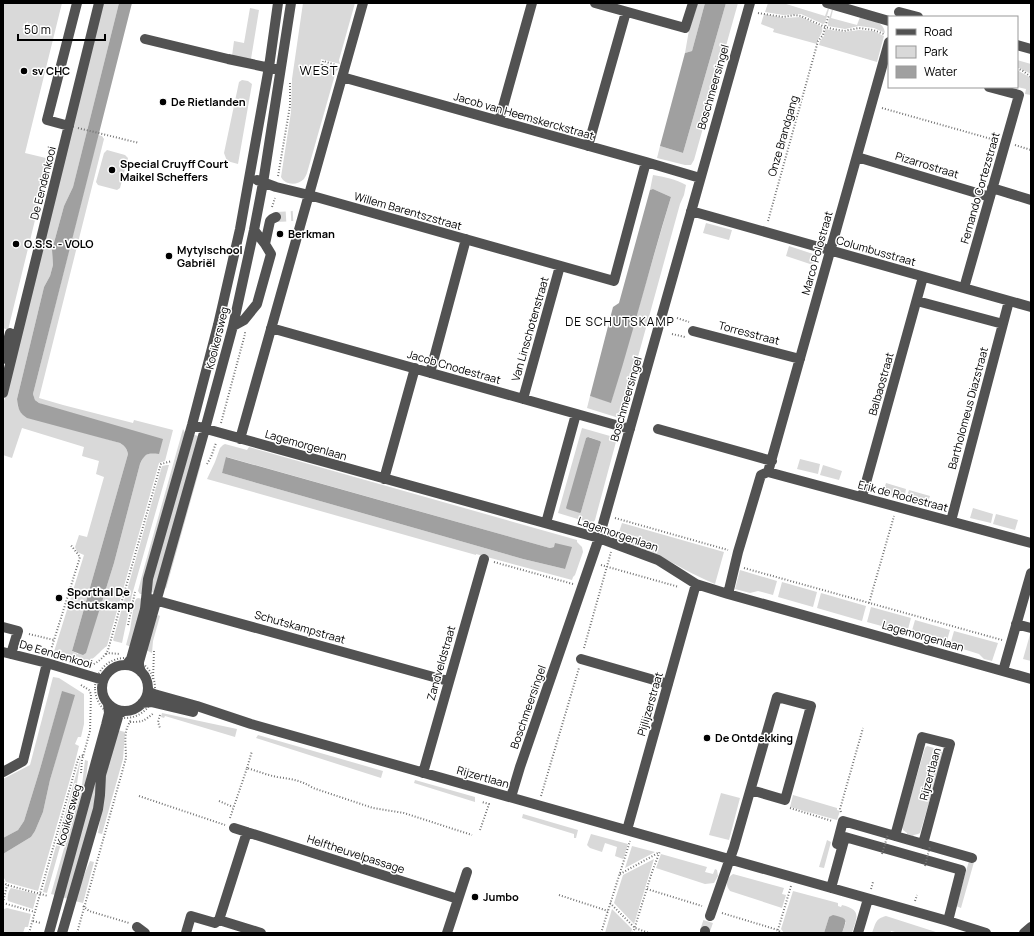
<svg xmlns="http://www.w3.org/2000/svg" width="1034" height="936" viewBox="0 0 1034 936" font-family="Manrope,sans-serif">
  <rect width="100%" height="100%" fill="#fff"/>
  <path fill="#d9d9d9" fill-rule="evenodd" d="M 3,3 L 62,3 L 25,153 L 50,159 L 8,330 L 3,328 Z
    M 102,3 L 119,3 L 73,187 L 64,206 L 52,250 L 53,265 L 50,276 L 44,287 L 17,399 L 18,407 L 22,414 L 120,443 C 125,446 127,449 128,454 L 72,651 L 78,654 L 104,595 L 114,563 L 140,464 L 144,456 L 150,453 L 152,453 L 39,403 L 35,400 L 33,394 L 98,135 L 102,136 L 104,139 L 39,398 L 63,405 L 133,423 L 134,420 L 173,430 L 165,461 L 159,463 L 107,646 C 101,650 97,656 92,659 C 83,664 62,658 53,655 L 84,555 L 77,552 L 75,547 L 79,535 L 87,537 L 104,477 L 96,474 L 99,461 L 82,456 L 84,447 L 22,428 L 12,458 L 3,455 L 3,405 Z
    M 303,3 L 355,3 L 339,60 L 340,64 L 321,59 L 320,64 L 325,65 L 326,64 L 339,68 L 339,69 L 336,71 L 307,173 C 307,174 304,179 304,179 C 297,186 285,185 281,177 L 291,112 L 292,79 Z
    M 698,3 L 705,3 L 692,51 L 685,53 L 689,30 Z
    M 726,3 L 738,3 L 694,160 L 691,165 L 685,165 L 657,158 L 660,146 L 683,153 Z
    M 768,3 L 783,3 L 825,16 L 828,8 L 829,9 L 825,23 L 823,24 L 801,14 L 783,15 L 765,12 Z
    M 250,8 L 259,10 L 251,59 L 232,56 L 234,41 L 244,43 Z
    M 832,9 L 833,10 L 831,18 L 857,25 L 860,17 C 870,20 884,21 885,33 L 874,28 L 859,26 L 845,29 L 828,26 L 828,23 Z
    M 764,14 L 783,18 L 801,17 L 822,27 C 824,34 817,37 817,44 L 773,32 L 774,29 L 761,24 Z
    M 825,29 L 844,32 L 859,30 L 873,31 L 884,36 L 877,62 L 819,45 L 820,41 L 824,36 Z
    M 1017,60 L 1031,64 L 1031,74 L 1017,67 Z
    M 1017,70 L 1031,78 L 1031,95 L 1025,94 L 1026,89 L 1017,87 Z
    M 242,80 L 248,81 L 252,84 L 238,164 L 227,161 L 224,153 L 239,82 Z
    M 107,150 L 125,155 L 128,158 L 120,188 L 117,190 L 98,185 L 96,182 L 104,153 Z
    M 653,175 C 664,177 676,179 686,185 L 684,195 L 680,204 L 622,415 L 619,418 L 587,408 L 590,396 L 611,402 L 671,197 L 653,189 L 650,190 Z
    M 706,223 L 732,230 L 729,240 L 703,233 Z
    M 789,246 L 816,255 L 813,265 L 786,256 Z
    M 582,428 L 617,438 L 595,520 L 592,525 L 591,524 L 591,523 L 558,513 ZM 589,437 L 600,441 L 601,442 L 581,512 L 579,464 L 586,438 Z
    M 183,429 L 186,434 L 144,594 L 140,594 L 138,591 L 144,568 Z
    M 194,435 L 200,436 L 154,593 L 152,592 L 152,578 Z
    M 225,444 L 247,450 L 249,447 L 577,540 L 577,542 L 582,547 L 583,552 L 575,575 L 573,577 L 572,580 L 476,554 L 476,555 L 207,479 L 215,462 L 220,448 L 223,445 ZM 227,457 L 550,548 L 554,547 L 565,569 L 523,559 L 222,473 Z
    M 800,459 L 820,464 L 818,474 L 797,469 Z
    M 199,463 L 201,464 L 166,589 L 165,587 Z
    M 167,465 L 169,465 L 132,595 L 122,643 L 114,641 L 113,640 L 162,466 Z
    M 823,465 L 842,471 L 839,480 L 820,475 Z
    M 886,483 L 906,489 L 904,499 L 883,493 Z
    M 909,490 L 930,496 L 927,505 L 906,499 Z
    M 973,508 L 993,514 L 991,523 L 970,518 Z
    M 996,514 L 1018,520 L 1015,530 L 993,524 Z
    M 622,523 L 724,552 L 715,584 C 695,576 676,564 657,555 C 643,549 630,544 616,540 L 618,532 L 619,532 Z
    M 740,570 L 777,581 L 773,595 L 758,591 L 750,593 L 735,589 Z
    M 782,582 L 817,592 L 813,607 L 778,597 Z
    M 821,593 L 866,606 L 862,621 L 817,608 Z
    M 138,598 L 143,599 L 132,647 L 126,645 L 130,630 L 134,604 L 136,599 Z
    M 871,607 L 911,618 L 907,633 L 867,622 Z
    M 158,615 L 160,616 L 153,641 L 152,653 L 146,650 L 156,618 Z
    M 915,620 L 950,630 L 946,644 L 911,634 Z
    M 954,631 L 998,643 L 992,661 L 984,659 L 979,654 L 950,645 Z
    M 1031,631 L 1031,661 L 1023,659 Z
    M 53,677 L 59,678 L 84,694 L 84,724 L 81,737 L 78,737 L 75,744 L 79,746 L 75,762 L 38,891 L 6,882 L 3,876 L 3,854 L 31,837 L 35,831 L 43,812 L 50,780 L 74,695 L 62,692 L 40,769 L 24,821 L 18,830 L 3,838 L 3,779 L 30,765 Z
    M 162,713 L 237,729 L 235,737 L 165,716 L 164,718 L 161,717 Z
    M 117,730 L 125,732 L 123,759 L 102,834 L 98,833 L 103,800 L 104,784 Z
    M 258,735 L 383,771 L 381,778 L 256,738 Z
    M 927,746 L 941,750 L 943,755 L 920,833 L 918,834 L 914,835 L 913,836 L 907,834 L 907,833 L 903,830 L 902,827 L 925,748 Z
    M 81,757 L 76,790 L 47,893 L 43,892 Z
    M 85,760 L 88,761 L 85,789 L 55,895 L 51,894 L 82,785 Z
    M 97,771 L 98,794 L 69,899 L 61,897 Z
    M 415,780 L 475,797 L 475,802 L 414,783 Z
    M 721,793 L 740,798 L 729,840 L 709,835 Z
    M 793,795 L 837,808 L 837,810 L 840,811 L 837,820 L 790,807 Z
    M 523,814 L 578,830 L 576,838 L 574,838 L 574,834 L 522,818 Z
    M 591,834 L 628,844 L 623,859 L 615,856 L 617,847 L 605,843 L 602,852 L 590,848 L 587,845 Z
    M 827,840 L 831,842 L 824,868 L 819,867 Z
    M 632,846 L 655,852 L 625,868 Z
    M 661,854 L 707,867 L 705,872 L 713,874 L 715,869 L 717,870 L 718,876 L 714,883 L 705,884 L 656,868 Z
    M 654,859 L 634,924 L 614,903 L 623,875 Z
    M 90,861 L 94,862 L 83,903 L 75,901 L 79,887 Z
    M 969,861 L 974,862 L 961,908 L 956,906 Z
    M 733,874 L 784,888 L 782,894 L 786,895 L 782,908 L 730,891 C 725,885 726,878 733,874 Z
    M 11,888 L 37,894 L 33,909 L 8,901 C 7,898 8,891 11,888 Z
    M 793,891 L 838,903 L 838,906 L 841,907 L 842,905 C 862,910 857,917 852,933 L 842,933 L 846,922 L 829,917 L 824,933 L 784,933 L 781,929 Z
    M 7,908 L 31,914 L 28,927 L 25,927 L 23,933 L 3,933 L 3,912 L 4,909 Z
    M 612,909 L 632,929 L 631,933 L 605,933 Z
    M 886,916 L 939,933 L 899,933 L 891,931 L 890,933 L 872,933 C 876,923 875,919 886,916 Z"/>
  <path fill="#a0a0a0" d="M 119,3 L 132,3 L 33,394 L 35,400 L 39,403 L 163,439 L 159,454 C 148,453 145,453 140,464 L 114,563 L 86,653 L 83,655 L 72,651 L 128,454 C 127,449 125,446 120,443 L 27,418 C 19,413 18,408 17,399 L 44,287 L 50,276 L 53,265 L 52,250 L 64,206 L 73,187 Z
    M 705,3 L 726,3 L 683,153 L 660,146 L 685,53 L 692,51 Z
    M 653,189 L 671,197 C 650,265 633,334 611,403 L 590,396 L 613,307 L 619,303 L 650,190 Z
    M 588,437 L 600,441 L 601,442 L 581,512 L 580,513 L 567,509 L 566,508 L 586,438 Z
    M 226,457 L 550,548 L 554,547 L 555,543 L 572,547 L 565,569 L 523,559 L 222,473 Z
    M 62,691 L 75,695 L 50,780 L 43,812 L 35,831 L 31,837 L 3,854 L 3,838 L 18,830 L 24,821 L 40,769 Z
    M 833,915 C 848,919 847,918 842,933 L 824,933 L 829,917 Z"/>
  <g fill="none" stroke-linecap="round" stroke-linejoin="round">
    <path stroke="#d9d9d9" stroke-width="10" stroke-dasharray="10 5" stroke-linecap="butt" d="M 276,217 L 293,216
      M 705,931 L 710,916"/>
    <path stroke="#747474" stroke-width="2" stroke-dasharray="1 2" stroke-linecap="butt" d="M 758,13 L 783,17 L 795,15 L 801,16 L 825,27 L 833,29 L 844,31 L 859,28 L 873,30 L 884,34
      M 322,65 L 323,61 L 336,65
      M 1017,68 L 1023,71 L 1031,77
      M 882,108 L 995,140
      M 78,128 L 139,143
      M 1015,145 L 1031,150
      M 278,176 L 290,106 L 290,83
      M 272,207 L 275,198
      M 768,221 L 818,41 L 823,35 L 825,27 L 829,15
      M 677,318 L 689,322
      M 672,334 L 685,337
      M 221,423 L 245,334 L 245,331
      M 207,464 L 211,457 L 216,443
      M 615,518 L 728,550
      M 494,562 L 573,584
      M 601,565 L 679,587
      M 744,568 L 1002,640
      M 869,603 L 894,516
      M 128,625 L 135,592
      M 29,634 L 54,640
      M 584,648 L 611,552
      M 50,653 L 80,557 L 70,544
      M 106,654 L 108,653 L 120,654
      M95 688a30 30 0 1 1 60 0a30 30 0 1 1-60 0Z
      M 91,665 C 98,663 105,656 108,650 L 160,467 L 161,464 L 172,461
      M 153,679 L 154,651
      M 81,685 L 89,690 L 91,694 L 90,731 L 82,760 L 81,773
      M 160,715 L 158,722 L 160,728
      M 130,722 C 144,722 143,721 154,713
      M 247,768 L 252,751
      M 139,796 L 225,825
      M 541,796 L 579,668
      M 219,801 L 233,807
      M 790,808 L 832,821
      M 841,812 L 840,809 L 863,728
      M 230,818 L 247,768 C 257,771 267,775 277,777 C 291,779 301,780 313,788 L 373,808 L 404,813 L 472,835
      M 480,830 L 489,804 L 482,802
      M 620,874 L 658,853
      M 3,882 L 7,885 L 48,896
      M 647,889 L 702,906
      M 871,889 L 873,882
      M 559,895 L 608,911
      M 915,901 L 917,895
      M 3,903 L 35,912
      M 3,903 L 7,885
      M 610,903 L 635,928 L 649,933
      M 83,906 L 89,911 L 129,923
      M 722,913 L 778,930 L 781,933
      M 33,921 L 41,923
      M 29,933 L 77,763 L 79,757 L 84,755
      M 77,933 L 126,758 C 126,746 123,732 130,722 L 130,719
      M 601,933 L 630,841
      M 633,933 L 652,872 L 660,851
      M 777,933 L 791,886"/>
    <path stroke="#525252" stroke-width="10" d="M 595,3 L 685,28 L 693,3
      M 827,3 L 889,21
      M 899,12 L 918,17
      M 145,39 L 228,59 L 275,69
      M 1017,45 L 1031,49
      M 342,77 L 646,162 L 700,178
      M 499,121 L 532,3
      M 69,126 L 47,120 L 77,3
      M 588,146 L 626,12
      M 857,157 L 990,197
      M 257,180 L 276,187 L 309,195 L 614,281 L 646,162
      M 992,188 L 1031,200
      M 691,211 L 1031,307
      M 265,244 L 270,221 L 272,219 L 276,217
      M 964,288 L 1019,95 L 989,87
      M 917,301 L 1003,324
      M 233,326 L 244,320 L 257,304 L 271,254 L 265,244 L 254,230
      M 271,328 L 630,429
      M 693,331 L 800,359
      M 3,359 L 10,333
      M 430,373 L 466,239
      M 3,393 L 99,3
      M 523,399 L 560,266
      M 192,425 L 599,538 L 658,560 L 696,584 L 728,594 L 1031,679
      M 658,429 L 772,461
      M 240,439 L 363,3
      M 768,472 L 889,42
      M 768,472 L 1031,543
      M 384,479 L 415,368
      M 862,497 L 923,277
      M 951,521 L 1009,301
      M 546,523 L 576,414
      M 728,594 L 738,552 L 761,475 L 768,472
      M 151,599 L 448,681
      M 1016,624 L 1031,628
      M 3,627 L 18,631 L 11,654
      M 3,652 L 47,663 L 103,680
      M 581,659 L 668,684
      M 126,665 L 131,659 L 145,609 L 148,579 L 192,425 L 218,325 L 240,229 L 269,67 L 278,3
      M102 688a23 23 0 1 1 46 0a23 23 0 1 1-46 0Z
      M 1003,671 L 1031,573
      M 141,672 L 139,665 L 139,662 L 205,429 L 233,326 L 254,230 L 263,183 L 291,3
      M 148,689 L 149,692 L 154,694 L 197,706 L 251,724 L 948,921 L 986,933
      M 142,703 L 151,702 L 193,712
      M 3,772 L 23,761 L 47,663
      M 423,773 L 484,559
      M 511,797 L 520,767 L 599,538 L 750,3
      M 234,828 L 458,899
      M 627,830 L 696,584
      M 895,836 L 922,737 L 950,744 L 923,844
      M 837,844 L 843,821 L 972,858
      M 831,888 L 845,837 L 961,870 L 948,921
      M 710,916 L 734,847 L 777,697 L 811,706 L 785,800 L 751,790
      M 219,920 L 247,832
      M 137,927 L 145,933
      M 49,933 L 106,725 L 109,713 L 108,704
      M 62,933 L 98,809 L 100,795 L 101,775 L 118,717 L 119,714 L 124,711
      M 186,933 L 191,916 L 215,923 L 219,920 L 261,933
      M 447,933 L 467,872
      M 705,933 L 705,931
      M 858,933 L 868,899
      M 1024,933 L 1031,927"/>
    <path stroke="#747474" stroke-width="2" stroke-dasharray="1 2" stroke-linecap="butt" d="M 882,854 L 888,834
      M 925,866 L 930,846"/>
  </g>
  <g fill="#000" stroke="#fff" stroke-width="1.5">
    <circle cx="24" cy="71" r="4"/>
    <circle cx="163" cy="102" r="4"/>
    <circle cx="112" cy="170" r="4"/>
    <circle cx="280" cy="234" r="4"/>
    <circle cx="16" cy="244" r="4"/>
    <circle cx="169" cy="256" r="4"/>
    <circle cx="59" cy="598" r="4"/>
    <circle cx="707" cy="738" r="4"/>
    <circle cx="475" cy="897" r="4"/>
  </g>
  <g text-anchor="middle" stroke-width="3" stroke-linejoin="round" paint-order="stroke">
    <g font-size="11" font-weight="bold" fill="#000" stroke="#fff" text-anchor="start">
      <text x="32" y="75">sv CHC</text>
      <text x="171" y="106">De Rietlanden</text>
      <text x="120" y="168">Special Cruyff Court<tspan x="120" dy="13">Maikel Scheffers</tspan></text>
      <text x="288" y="238">Berkman</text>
      <text x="24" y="248">O.S.S. - VOLO</text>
      <text x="177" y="254">Mytylschool<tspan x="177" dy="13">Gabriël</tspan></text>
      <text x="67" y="596">Sporthal De<tspan x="67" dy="13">Schutskamp</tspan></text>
      <text x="715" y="742">De Ontdekking</text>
      <text x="483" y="901">Jumbo</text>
    </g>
    <g font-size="11" fill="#000" stroke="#fff">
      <text transform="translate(713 87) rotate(-74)" y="4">Boschmeersingel</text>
      <text transform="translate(524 116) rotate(16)" y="4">Jacob van Heemskerckstraat</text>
      <text transform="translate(783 136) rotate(-74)" y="4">Onze Brandgang</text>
      <text transform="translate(927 165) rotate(17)" y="4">Pizarrostraat</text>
      <text transform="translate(43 183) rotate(-76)" y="4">De Eendenkooi</text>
      <text transform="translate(980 188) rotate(-74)" y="4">Fernando Cortezstraat</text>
      <text transform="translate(408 211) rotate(16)" y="4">Willem Barentszstraat</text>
      <text transform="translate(876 251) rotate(16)" y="4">Columbusstraat</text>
      <text transform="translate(817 253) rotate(-74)" y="4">Marco Polostraat</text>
      <text transform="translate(530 329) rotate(-74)" y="4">Van Linschotenstraat</text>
      <text transform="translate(749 333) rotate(15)" y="4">Torresstraat</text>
      <text transform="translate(217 338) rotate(-76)" y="4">Kooikersweg</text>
      <text transform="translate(454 367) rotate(16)" y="4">Jacob Cnodestraat</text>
      <text transform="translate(881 384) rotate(-74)" y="4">Balbaostraat</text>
      <text transform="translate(626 399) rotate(-74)" y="4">Boschmeersingel</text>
      <text transform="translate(968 408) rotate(-75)" y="4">Bartholomeus Diazstraat</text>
      <text transform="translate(306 445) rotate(16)" y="4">Lagemorgenlaan</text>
      <text transform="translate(903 496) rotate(15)" y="4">Erik de Rodestraat</text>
      <text transform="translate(618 534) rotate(19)" y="4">Lagemorgenlaan</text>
      <text transform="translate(300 627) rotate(16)" y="4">Schutskampstraat</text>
      <text transform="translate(923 636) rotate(16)" y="4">Lagemorgenlaan</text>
      <text transform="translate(56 654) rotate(16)" y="4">De Eendenkooi</text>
      <text transform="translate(441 663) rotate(-74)" y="4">Zandveldstraat</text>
      <text transform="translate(650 704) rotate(-74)" y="4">Pijlijzerstraat</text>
      <text transform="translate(528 707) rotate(-71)" y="4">Boschmeersingel</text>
      <text transform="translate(930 774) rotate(-75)" y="4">Rijzertlaan</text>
      <text transform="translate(483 777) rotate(16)" y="4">Rijzertlaan</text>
      <text transform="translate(69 815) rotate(-74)" y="4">Kooikersweg</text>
      <text transform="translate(356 854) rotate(18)" y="4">Helftheuvelpassage</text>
    </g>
    <g font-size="12" letter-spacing="1" fill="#000" stroke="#fff">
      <text x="620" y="326">DE SCHUTSKAMP</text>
    </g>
    <g font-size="13" letter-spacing="1" fill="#000" stroke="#fff">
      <text x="319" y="75">WEST</text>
    </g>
  </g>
  <rect width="1034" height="936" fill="none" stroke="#000000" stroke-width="8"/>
  <rect x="888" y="16" width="130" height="72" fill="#ffffff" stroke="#999999"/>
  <rect x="896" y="29" width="20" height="6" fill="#525252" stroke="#999999"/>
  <text x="924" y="36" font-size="12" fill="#000000">Road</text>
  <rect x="896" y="46" width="20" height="12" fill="#d9d9d9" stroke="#999999"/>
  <text x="924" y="56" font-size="12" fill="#000000">Park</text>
  <rect x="896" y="66" width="20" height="12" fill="#a0a0a0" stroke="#999999"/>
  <text x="924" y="76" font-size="12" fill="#000000">Water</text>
  <path d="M18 34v6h87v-6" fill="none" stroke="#000000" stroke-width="2"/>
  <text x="24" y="34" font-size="12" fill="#000000" stroke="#ffffff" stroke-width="3" paint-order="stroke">50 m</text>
</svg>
